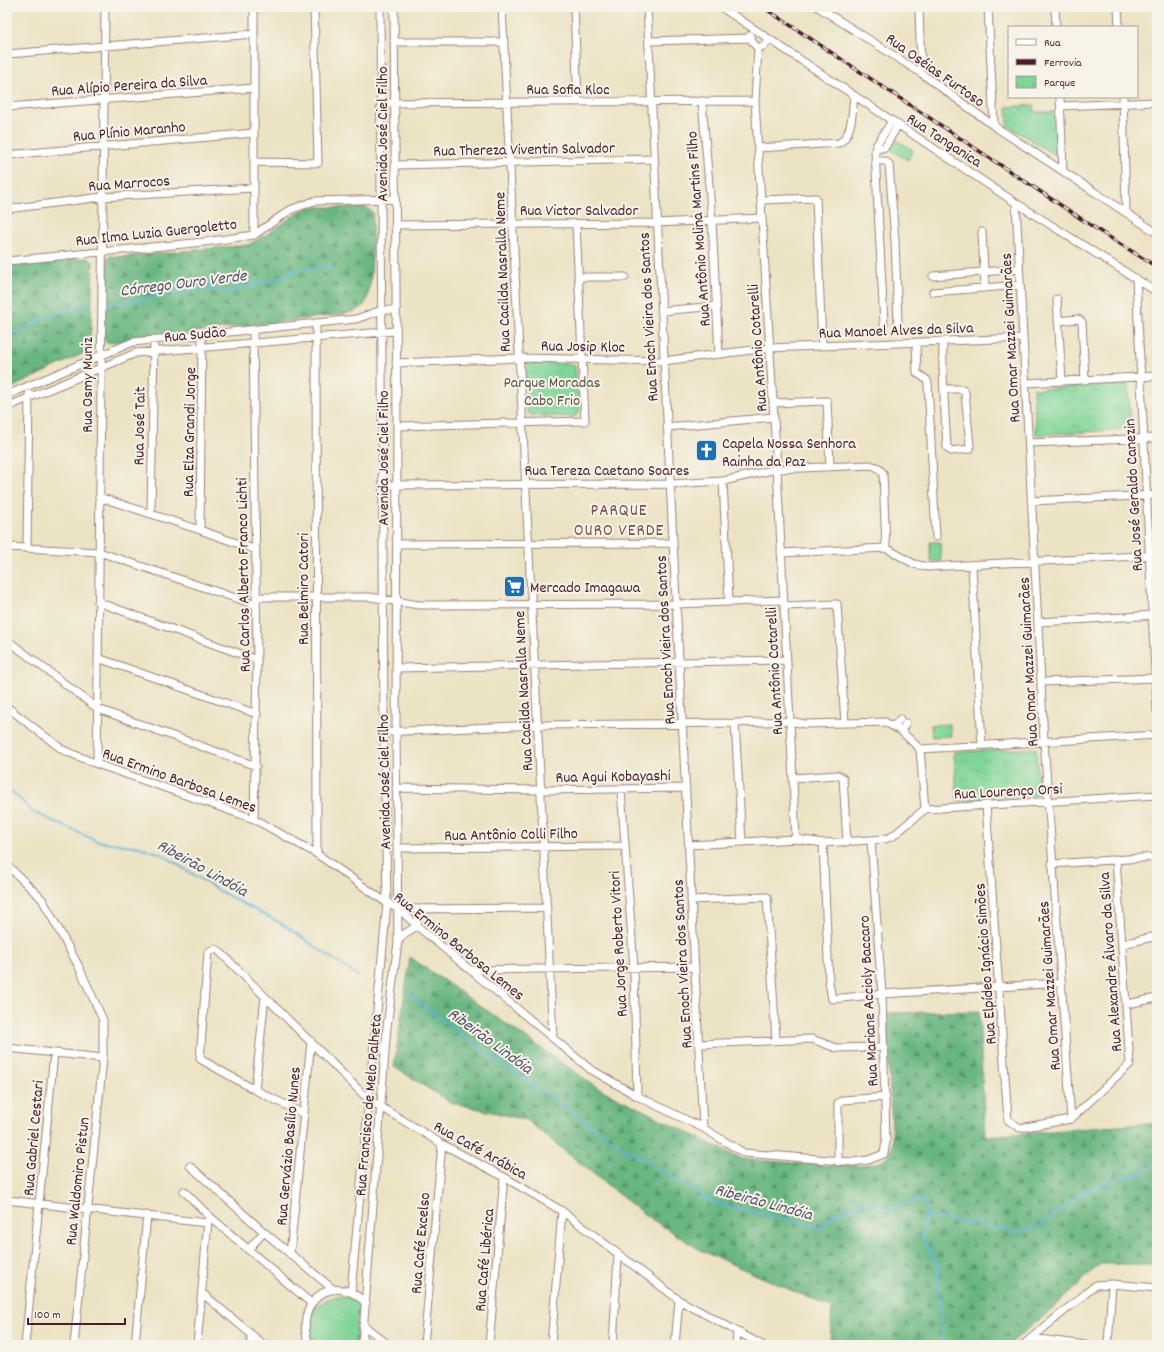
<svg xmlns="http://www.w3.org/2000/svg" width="1164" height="1352" viewBox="0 0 1164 1352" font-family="Dekko,sans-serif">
  <defs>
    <pattern id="grass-dots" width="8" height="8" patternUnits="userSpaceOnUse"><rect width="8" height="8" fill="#7fd598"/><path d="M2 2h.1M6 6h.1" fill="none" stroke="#6fb683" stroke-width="1.8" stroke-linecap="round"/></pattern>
    <pattern id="forest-firs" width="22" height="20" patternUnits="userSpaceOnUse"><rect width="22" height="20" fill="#67b680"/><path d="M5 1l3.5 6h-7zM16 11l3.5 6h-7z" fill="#579369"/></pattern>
    <pattern id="park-crowns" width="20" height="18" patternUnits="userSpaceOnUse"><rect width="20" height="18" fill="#7fd598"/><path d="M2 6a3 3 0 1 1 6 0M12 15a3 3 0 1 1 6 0" fill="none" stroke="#6fb683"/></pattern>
  </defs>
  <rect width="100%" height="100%" fill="#f7f3e8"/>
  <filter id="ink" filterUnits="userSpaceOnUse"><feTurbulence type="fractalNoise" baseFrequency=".025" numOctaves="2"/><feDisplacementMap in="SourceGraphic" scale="8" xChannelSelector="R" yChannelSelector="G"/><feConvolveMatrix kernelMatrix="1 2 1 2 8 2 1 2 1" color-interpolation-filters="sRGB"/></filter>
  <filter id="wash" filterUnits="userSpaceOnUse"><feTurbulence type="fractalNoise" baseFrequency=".012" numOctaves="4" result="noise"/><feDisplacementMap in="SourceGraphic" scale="16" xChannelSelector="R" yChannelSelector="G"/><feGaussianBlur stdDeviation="0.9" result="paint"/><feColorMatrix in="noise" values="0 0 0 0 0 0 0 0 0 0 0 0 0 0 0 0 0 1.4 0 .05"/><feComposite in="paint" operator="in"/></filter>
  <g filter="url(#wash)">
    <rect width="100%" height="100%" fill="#ece3c4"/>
    <path fill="url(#grass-dots)" stroke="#647a62" d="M 1034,105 L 1035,112 L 1058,112 L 1060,158 L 1008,126 L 1007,107 Z
      M 341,1295 L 359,1304 L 355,1345 L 316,1345 C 299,1319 314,1301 341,1295 Z"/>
    <path fill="url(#forest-firs)" stroke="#586a56" d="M 318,207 L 367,208 L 373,212 C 372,232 373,287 366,302 C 362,310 352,312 344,314 L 106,343 L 104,338 L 107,259 L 110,256 L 120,257 L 248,245 L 269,233 L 299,212 L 307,208 Z
      M 87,258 L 93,262 L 90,350 L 7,390 L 7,265 Z
      M 410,957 L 598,1088 L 742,1159 L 831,1166 L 863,1165 L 877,1163 L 886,1158 L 893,1146 L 886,1013 L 979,1011 L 985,1136 L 1157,1123 L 1157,1264 L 1100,1264 L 1049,1312 L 1008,1345 L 830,1345 L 832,1308 L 702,1251 L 645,1215 L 526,1120 L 450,1102 L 394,1067 Z"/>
    <path fill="url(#park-crowns)" stroke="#647a62" d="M 532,363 L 571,364 L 575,366 L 580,410 L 578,414 L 574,417 L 530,415 L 527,411 L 526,371 L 528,365 Z
      M 1128,384 L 1131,429 L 1036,435 L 1033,389 Z
      M 1036,748 L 1039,796 L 957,801 L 954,752 Z"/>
    <path fill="#7fd598" stroke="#647a62" d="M 896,140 L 913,150 L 908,160 L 890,150 Z
      M 930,542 L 940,542 L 941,561 L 930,561 Z
      M 950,724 L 951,736 L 932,737 L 931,725 Z"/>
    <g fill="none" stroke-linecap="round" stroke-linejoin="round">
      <path stroke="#5cb1d8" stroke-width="2" d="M 106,304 L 135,301 L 179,291 L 191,292 L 204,288 L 226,292 L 266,282 L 294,271 L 317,267 L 332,267
        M 7,336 C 35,324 59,308 90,306
        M 7,787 L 33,812 L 97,841 L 140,847 L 161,854 L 221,892 L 284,925 L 359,977
        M 408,993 L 461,1035 L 618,1144 L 712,1202 L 819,1228 L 823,1227 L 833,1215 L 866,1202 L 877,1202 L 887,1209 L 922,1200 L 926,1202 L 926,1213 L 929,1216 L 1018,1233 L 1038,1227 L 1083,1192 L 1118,1179 L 1139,1175 L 1157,1163
        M 926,1214 L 921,1235 L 939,1268 L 938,1290 L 942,1333 L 940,1345"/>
    </g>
  </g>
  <g filter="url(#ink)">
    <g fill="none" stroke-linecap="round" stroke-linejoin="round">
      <defs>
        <path id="minor" d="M 254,7 L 254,235
          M 502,7 L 553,1038
          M 574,7 L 578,102
          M 647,7 C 666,381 682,754 703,1128
          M 721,7 L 1016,203 L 1157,292
          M 818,7 L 921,73 L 994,126 L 1157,233
          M 919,7 L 921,73
          M 988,7 L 994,126
          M 1055,7 L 1056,27
          M 1118,7 L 1119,27
          M 750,35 L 753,43 L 758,48 L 764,46 L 769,40
          M 649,41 L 751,38
          M 394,42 L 504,42
          M 758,48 L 755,101 L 777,469 L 796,839
          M 7,54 L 254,34
          M 1060,97 L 1063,170
          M 1123,97 L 1126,211
          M 702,101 L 712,221 L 719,354
          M 381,103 L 755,101
          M 1061,106 L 1157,102
          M 7,107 L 254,88
          M 758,148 L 839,143 C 853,135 852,111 854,96
          M 875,150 L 885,147 L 898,125
          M 7,155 L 254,133
          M 875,161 L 885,161 L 889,164 L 895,240 L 898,323
          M 254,162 L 318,163 L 314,7
          M 395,165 L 653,159
          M 761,200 L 816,198 L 822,346
          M 1016,203 L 1044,741 L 1071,1119
          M 7,209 L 102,197 L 254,188
          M 395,225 L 656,223 L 762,218
          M 982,232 L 985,288
          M 7,261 L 204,242 L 254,235 L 290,210 L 314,201 L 395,199
          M 933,276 L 1019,269
          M 578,277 L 625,277
          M 1136,278 L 1157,711
          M 933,292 L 1020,285
          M 1057,299 L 1062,381
          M 661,311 L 716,306
          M 1058,321 L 1078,319 L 1082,322 L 1085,380
          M 316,323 L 317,854
          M 884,324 L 875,151 L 876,146 L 892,121
          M 253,330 L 257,660 L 254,819
          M 943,341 C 942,377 945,412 947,447 L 951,451 L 970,449 L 970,445 L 965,393 L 963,389 L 944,389
          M 916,343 L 917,373 L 927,380 L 928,384 L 936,537
          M 396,363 L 518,358 L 663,361 L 769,348 L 1023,338
          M 1025,383 L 1157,376
          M 7,395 L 133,342 L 356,319 L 382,310 L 395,310
          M 773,403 L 827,401 L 830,466
          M 7,407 L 136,353 L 395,331
          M 397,426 L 585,421 L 576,224
          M 667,427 L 774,417
          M 1029,443 L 1157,438
          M 723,481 L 729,602
          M 383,485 L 671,484 L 723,481 L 777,469 L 870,465 L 877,467 L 883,473 L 886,548
          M 99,497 L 200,530 L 256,550
          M 1031,501 L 1157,495
          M 151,513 L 154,339
          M 200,530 L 202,334
          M 397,544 L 673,543
          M 7,547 L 99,552 L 256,605
          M 27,548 L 29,394
          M 781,553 L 886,548 L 914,564 L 928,567 L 1157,555
          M 972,566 L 982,745
          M 256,597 L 370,597 L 419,605 L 676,604 L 783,600
          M 98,602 L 257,660
          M 784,606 L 837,604 L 845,723
          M 1039,622 L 1157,615
          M 7,640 L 98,709 L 256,766
          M 98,658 L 257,714
          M 397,668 L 786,660
          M 1042,682 L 1157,678
          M 7,707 L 63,750 L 97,764 L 254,819 L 317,854 L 387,903 L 399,909 L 417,926 L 590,1069 L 637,1096 L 703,1128 L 744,1153 L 853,1162 L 868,1160 L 884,1154 L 886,1141 L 882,994 L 871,840
          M 735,723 L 742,842
          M 894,726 L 900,719
          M 901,731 L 906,723
          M 384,732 L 538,725 L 735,723 L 790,721 L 805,724 L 885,722 L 901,731 L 920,749
          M 920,749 L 1157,735
          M 920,749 L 925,809
          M 97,764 L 105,7
          M 793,778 L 838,775 L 843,778 L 847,842
          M 396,788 L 541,790 L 686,788
          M 621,789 L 634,968 L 637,1096
          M 986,805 L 1008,1120 L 1020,1128 L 1071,1119 L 1130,1064 L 1116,859
          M 823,843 L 829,982 L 832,999 L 882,994 L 1062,983
          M 689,845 L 796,839 L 823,843 L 871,840 L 885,839 L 893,836 L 925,809 L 1157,795
          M 398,848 L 625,846
          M 1052,864 L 1157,857
          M 7,865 L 42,899 L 78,965 L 103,1020 L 103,1058 L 74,1345
          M 691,900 L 767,897 L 776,1040
          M 399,909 L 547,908
          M 417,926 L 419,914 L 423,909
          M 398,942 L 404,934 L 417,926
          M 1123,944 L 1157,936
          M 472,970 L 695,967
          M 1127,1004 L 1157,998
          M 698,1044 L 812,1039 L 836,1048 L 884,1047
          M 7,1048 L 103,1058
          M 255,1090 L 265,997
          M 304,1114 L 255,1090 L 200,1059 L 208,952 L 214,949 L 218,950 L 368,1099 L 442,1144 L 504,1177 L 562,1211 L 679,1300 L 762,1345
          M 838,1162 L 838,1103 L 843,1100 L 886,1097
          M 190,1166 L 264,1232 L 334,1290
          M 184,1191 L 208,1215 L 311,1303
          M 7,1200 L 207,1223
          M 248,1250 L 264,1232
          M 290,1254 L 311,1041
          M 351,1292 L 387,903 L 384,732 L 380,7
          M 202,1293 L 264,1345
          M 363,1325 L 389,1345
          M 1031,1338 L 1086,1345
          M 362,1340 L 369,1345
          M 25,1345 L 54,1053
          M 135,1345 L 147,1215
          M 197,1345 L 208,1220
          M 251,1345 L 251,1335
          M 310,1345 C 295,1317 317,1279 350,1292 C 356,1294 361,1299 366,1303
          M 362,1345 L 387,1027 L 398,942 L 396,731 L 397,426 L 394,7
          M 424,1345 L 442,1144
          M 489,1345 L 504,1177
          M 551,1345 L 562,1211
          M 613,1345 L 618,1255
          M 675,1345 L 679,1300
          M 736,1345 L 737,1332
          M 1023,1345 L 1096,1285 L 1112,1284 L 1157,1288
          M 1108,1345 L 1112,1284"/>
      </defs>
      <use href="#minor" stroke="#9b8178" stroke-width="9"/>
      <use href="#minor" stroke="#fff" stroke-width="7"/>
      <defs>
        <path id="rail" d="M 763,7 L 1101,232 L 1157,267"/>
      </defs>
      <use href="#rail" stroke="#4a1f2b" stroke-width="3.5"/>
      <use href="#rail" stroke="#f7f3e8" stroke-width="2" stroke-dasharray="6" stroke-linecap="butt"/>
    </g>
  </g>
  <defs>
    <symbol id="church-square" viewBox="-11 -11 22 22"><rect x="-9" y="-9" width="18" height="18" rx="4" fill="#1f6fb2" stroke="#f7f3e8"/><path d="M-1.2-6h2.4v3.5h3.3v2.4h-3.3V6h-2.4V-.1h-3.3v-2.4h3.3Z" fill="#fff"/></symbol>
    <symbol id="supermarket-square" viewBox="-11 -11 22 22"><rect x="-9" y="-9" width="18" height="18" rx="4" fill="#1f6fb2" stroke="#f7f3e8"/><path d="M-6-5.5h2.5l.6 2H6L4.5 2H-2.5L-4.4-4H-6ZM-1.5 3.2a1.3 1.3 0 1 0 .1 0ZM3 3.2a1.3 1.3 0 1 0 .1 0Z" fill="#fff"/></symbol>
  </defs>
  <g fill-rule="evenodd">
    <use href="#church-square" x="694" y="438" width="25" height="25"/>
    <use href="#supermarket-square" x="502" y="574" width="25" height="25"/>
  </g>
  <g text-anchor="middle" stroke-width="4" stroke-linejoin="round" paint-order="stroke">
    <g font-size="16" fill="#4a1f2b" stroke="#f7f3e8">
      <text transform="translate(936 69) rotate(35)" y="6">Rua Oséias Furtoso</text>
      <text transform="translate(129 84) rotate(-4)" y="6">Rua Alípio Pereira da Silva</text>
      <text x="568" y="94">Rua Sofia Kloc</text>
      <text transform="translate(129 130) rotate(-5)" y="6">Rua Plínio Maranho</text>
      <text transform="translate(381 134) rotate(-90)" y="6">Avenida José Ciel Filho</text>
      <text transform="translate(945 139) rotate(33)" y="6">Rua Tanganica</text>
      <text transform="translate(524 148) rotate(-1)" y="6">Rua Thereza Viventin Salvador</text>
      <text transform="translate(129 182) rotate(-4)" y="6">Rua Marrocos</text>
      <text x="579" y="215">Rua Victor Salvador</text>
      <text transform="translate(697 229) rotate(-94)" y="6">Rua Antônio Molina Martins Filho</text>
      <text transform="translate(156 231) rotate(-6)" y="6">Rua Ilma Luzia Guergoletto</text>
      <text transform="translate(501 272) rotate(-92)" y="6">Rua Cacilda Nasralla Neme</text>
      <text transform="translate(647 317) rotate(-93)" y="6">Rua Enoch Vieira dos Santos</text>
      <text transform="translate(896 329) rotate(-2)" y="6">Rua Manoel Alves da Silva</text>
      <text transform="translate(195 333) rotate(-5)" y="6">Rua Sudão</text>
      <text transform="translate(1009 338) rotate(-93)" y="6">Rua Omar Mazzei Guimarães</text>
      <text transform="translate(583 345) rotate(1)" y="6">Rua Josip Kloc</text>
      <text transform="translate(756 348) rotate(-94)" y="6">Rua Antônio Cotarelli</text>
      <text transform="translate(86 385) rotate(-90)" y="6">Rua Osmy Muniz</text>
      <text transform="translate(138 426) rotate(-89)" y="6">Rua José Tait</text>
      <text transform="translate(188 432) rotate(-89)" y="6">Rua Elza Grandi Jorge</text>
      <text transform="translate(382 458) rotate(-90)" y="6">Avenida José Ciel Filho</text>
      <text x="607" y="475">Rua Tereza Caetano Soares</text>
      <text transform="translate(1132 495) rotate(-93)" y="6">Rua José Geraldo Canezin</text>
      <text transform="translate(242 575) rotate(-91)" y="6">Rua Carlos Alberto Franco Lichti</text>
      <text transform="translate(302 589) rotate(-90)" y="6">Rua Belmiro Catori</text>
      <text transform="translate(664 640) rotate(-93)" y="6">Rua Enoch Vieira dos Santos</text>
      <text transform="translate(1027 662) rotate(-93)" y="6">Rua Omar Mazzei Guimarães</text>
      <text transform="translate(773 671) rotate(-93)" y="6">Rua Antônio Cotarelli</text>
      <text transform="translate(522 691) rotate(-93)" y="6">Rua Cacilda Nasralla Neme</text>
      <text transform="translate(613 775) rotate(-1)" y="6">Rua Agui Kobayashi</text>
      <text transform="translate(180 779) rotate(20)" y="6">Rua Ermino Barbosa Lemes</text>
      <text transform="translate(383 782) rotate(-91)" y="6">Avenida José Ciel Filho</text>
      <text transform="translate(1008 790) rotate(-3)" y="6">Rua Lourenço Orsi</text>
      <text transform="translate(511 833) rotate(-1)" y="6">Rua Antônio Colli Filho</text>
      <text transform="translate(617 944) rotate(-93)" y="6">Rua Jorge Roberto Vitori</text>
      <text transform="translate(460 945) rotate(39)" y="6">Rua Ermino Barbosa Lemes</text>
      <text transform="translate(1109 962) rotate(-94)" y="6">Rua Alexandre Álvaro da Silva</text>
      <text transform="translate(681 964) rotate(-93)" y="6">Rua Enoch Vieira dos Santos</text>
      <text transform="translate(984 964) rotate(-94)" y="6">Rua Elpídeo Ignácio Simões</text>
      <text transform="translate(1048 986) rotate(-94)" y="6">Rua Omar Mazzei Guimarães</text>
      <text transform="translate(867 1001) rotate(-93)" y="6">Rua Mariane Accioly Baccaro</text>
      <text transform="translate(367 1105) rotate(-85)" y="6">Rua Francisco de Melo Palheta</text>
      <text transform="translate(32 1138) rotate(-85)" y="6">Rua Gabriel Cestari</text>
      <text transform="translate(287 1146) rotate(-85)" y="6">Rua Gervázio Basílio Nunes</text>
      <text transform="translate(481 1149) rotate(29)" y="6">Rua Café Arábica</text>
      <text transform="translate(76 1181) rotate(-84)" y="6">Rua Waldomiro Pistun</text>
      <text transform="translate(419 1243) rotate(-85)" y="6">Rua Café Excelso</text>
      <text transform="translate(483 1260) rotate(-85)" y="6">Rua Café Libérica</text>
    </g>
    <g font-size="16" fill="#5a564c" stroke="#f7f3e8">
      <text x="552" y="387">Parque Moradas<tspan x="552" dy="18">Cabo Frio</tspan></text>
    </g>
    <g font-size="16" fill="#4a1f2b" stroke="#f7f3e8" text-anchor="start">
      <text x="722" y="448">Capela Nossa Senhora<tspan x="722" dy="18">Rainha da Paz</tspan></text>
      <text x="530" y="592">Mercado Imagawa</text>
    </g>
    <g font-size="17" font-style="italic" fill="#505268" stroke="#f7f3e8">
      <text transform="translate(183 282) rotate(-7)" y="6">Córrego Ouro Verde</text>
      <text transform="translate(203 867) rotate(29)" y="6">Ribeirão Lindóia</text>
      <text transform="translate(491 1040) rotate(36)" y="6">Ribeirão Lindóia</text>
      <text transform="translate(764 1201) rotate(15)" y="6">Ribeirão Lindóia</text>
    </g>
    <g font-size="17" letter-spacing="1" fill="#7c4e49" stroke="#f7f3e8">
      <text x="619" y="515">PARQUE<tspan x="619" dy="20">OURO VERDE</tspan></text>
    </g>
  </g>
  <rect width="1164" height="1352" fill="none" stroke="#f7f3e8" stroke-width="24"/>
  <rect x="1008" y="26" width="130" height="72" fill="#f7f3e8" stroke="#b29e9c"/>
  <rect x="1016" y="39" width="20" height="6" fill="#ffffff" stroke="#b29e9c"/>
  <text x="1044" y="46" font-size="12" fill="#4a1f2b">Rua</text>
  <rect x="1016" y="59" width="20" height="6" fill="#4a1f2b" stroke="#b29e9c"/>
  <text x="1044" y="66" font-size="12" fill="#4a1f2b">Ferrovia</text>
  <rect x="1016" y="76" width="20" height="12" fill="url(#park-crowns)" stroke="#b29e9c"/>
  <text x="1044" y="86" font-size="12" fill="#4a1f2b">Parque</text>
  <path d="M28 1318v6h97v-6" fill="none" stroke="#4a1f2b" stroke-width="2"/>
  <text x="34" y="1318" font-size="12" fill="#4a1f2b" stroke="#f7f3e8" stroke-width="3" paint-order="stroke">100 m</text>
</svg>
